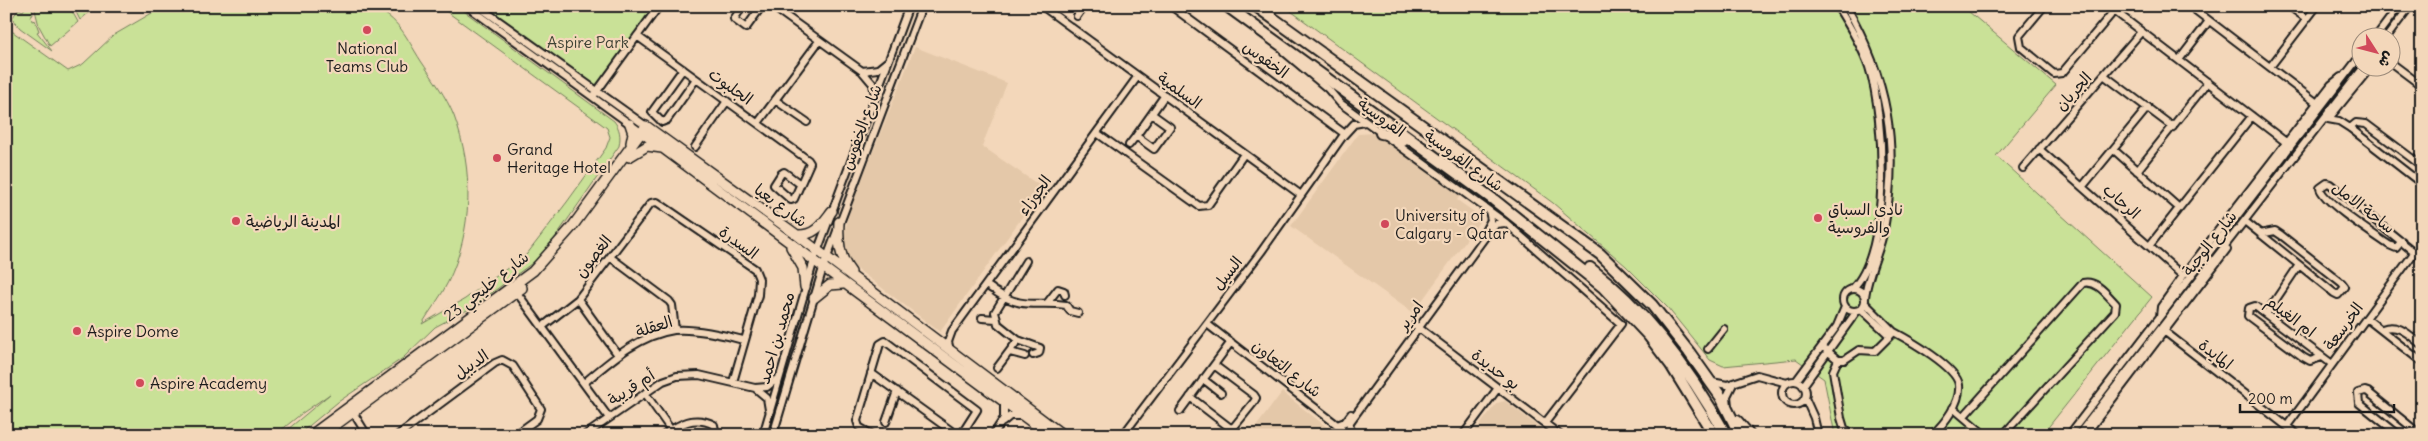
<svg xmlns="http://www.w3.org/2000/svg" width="2428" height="441" viewBox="0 0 2428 441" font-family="Delius,'Playpen Sans Arabic',sans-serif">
  <rect width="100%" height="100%" fill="#f3d7ba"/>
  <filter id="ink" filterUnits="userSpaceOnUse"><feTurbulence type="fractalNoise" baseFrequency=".02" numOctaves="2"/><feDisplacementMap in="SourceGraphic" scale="10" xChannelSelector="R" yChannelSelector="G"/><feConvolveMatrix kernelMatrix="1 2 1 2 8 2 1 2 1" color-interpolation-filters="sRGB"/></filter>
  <g filter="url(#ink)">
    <path fill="#e4c8a9" d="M 915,47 L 1007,83 L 982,146 L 1043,188 L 940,332 L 848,262 L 843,240 L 850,209 Z
      M 1374,133 L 1460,196 L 1457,200 L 1477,214 L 1479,222 L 1413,313 L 1291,226 L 1358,134 Z
      M 1282,392 L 1337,435 L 1250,435 Z
      M 1505,401 L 1522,414 L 1549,435 L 1472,435 L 1497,403 Z"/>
    <path fill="#c9e197" stroke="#727e5a" d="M 26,6 L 32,6 L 33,15 L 31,16 L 32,21 L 35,20 L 39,31 L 37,32 L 52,51 L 20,28 L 12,18 L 19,9 L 23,11 Z
      M 34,6 L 69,6 L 78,22 L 50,46 L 39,26 Z
      M 73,6 L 97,6 L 80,20 Z
      M 164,6 L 371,6 C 400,19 405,36 421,61 C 433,79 446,96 454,116 C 474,170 473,230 448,282 C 441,297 430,310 422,324 L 465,299 L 527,254 L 567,202 L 606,148 L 610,137 L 607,128 L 439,6 L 457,6 L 614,121 C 620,129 621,136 619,146 L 552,242 L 535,261 L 471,308 L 435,327 L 403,358 L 338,402 L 298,435 L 281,435 L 330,394 L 301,414 L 275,435 L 6,435 L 6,27 L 68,71 L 83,64 L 114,35 Z
      M 481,6 L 656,6 L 596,89 Z
      M 1284,6 L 1962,6 L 2056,85 L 1996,156 L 2152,297 L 2042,435 L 1835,435 L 1824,379 L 1796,359 L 1723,366 L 1710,360 L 1667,307 L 1626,266 L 1553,203 Z"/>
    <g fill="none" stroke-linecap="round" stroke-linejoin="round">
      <defs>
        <path id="minor" d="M 467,6 L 641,132
          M 478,6 L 646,126
          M 743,6 L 734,19 L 746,28 L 759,10
          M 772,6 L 862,71 L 873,84 L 875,95
          M 1042,6 L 1301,195
          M 1171,6 L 1345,134
          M 1837,6 C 1849,25 1862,46 1869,67 C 1885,117 1892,251 1852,289
          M 1846,6 C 1888,79 1900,146 1884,229 C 1880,252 1867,275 1865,298
          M 2044,6 L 2019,36 L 2021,47 L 2054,74 L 2062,73 L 2114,11
          M 2108,6 L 2287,143
          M 2190,6 L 2317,103
          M 2289,6 L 2307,19
          M 1077,16 L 1084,6
          M 637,36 L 808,160 L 810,163 L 794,199 L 791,200 L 774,185 L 781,174 L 784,172 L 800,184
          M 2375,38 L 2399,6
          M 2386,38 L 2410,6
          M 1284,52 L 1328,89 L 1340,103 L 1506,223 L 1621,324 L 1545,423
          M 2179,60 L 2209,21
          M 2390,62 L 2422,86
          M 2270,67 L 2317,6
          M 683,69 L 652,112 L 662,122 L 667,120 L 696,79
          M 862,71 L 878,69 L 888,61
          M 2105,76 L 2173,127
          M 595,94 L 659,6
          M 775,100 L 807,122
          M 1152,114 L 1170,127 L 1154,149 L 1136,136 L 1165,95
          M 2330,117 L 2370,68
          M 2328,119 L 2339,121 L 2350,128 L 2422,184
          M 758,123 L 819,41
          M 2350,128 L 2356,123 L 2366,124 L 2422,166
          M 1097,133 L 1199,206 L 1208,205 L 1244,154
          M 1129,145 L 1136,136
          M 695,147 L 727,101
          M 2039,149 L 2183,276
          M 2114,150 L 2179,208
          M 2023,168 L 2141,32
          M 2137,171 L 2208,82
          M 2083,186 L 2148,107
          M 2247,223 L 2334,293 L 2338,295 L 2345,287 L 2342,283 L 2281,235 L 2275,231 L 2260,234
          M 1485,231 L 1491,220 L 1489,211
          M 2402,241 L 2396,248 L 2389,245 C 2376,236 2322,201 2320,188 L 2327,183 L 2330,184 L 2414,252
          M 2150,245 L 2252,116
          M 610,257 L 669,301 L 672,305 L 675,330
          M 986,285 L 992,289
          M1843 300a11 11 0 1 1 22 0a11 11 0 1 1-22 0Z
          M 515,290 L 609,418
          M 996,292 C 1022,310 1038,301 1066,305 L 1070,311 L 1078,313
          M 578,299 L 618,355
          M 1048,302 L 1058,289 L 1064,291 L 1065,295
          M 1865,303 L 1894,332
          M 1861,309 L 1889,335
          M 2266,314 L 2299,265
          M 2160,316 L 2161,307 L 2183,276 L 2331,85 L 2341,77
          M 982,318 L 996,319
          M 2366,318 L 2422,362
          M 1207,324 L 1349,434
          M 1415,325 L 1560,435
          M 542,327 L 578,299 L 651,203 L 657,202 L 755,269 L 759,279 L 758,295 L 733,382
          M 2382,329 C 2399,323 2408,334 2422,345
          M 2164,331 L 2298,435
          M 1018,340 L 998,324 L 995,312 L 1026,261
          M 1823,347 L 1838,360 L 1833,371 L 1841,418 L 1844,428 L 1854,435
          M 1708,349 L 1724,329
          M 950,350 L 948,342 L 952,331 L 1138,76
          M 1010,352 L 1025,356
          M 2322,357 L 2310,361 L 2303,357 L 2248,316 L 2249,308 L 2255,306 L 2332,364
          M 1838,360 L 1844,360 L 1859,350 L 1875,351 L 1894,332 C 1909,340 1957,367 1959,385 C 1961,403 1944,424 1932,435
          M 997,368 L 1018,340 L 1040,348 L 1039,353 L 1033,355
          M 871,373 L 957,435
          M 1203,379 L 1221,393
          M 1796,381 L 1837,326 L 1845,307
          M1782 393a12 12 0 1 1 24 0a12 12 0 1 1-24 0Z
          M 1712,382 L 1727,385 L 1757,375 L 1787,383
          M 584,383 C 610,361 639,335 674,330 C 693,328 725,335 743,340
          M 1803,386 L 1857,311
          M 755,388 L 767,387 L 778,378
          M 645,393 L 671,430
          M 1190,397 L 1229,427 L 1233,428 L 1254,402 L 1256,398 L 1254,395 L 1214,365
          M 1805,398 L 1814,418 L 1818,435
          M 1728,406 L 1727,396 L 1733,384
          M 1953,408 L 1985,435
          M 1180,411 L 1231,342
          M 1964,416 L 2083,283 C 2097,280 2107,295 2116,304 L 2115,312 L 2003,435
          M 356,417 L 367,435
          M 886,422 L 897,391
          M 1003,422 L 1010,416 L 1022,416
          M 1337,425 L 1345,422 L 1351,414
          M 2287,426 L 2422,242
          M 2090,428 L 2098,435
          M 1349,434 L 1350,422 L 1485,237 L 1496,224 L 1506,223
          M 398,435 L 495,363 L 502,360 L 513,366 L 541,409 L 537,419 L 515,435
          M 585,435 L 663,381 L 677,376 L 699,375 L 755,388 L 767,398 L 769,410
          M 664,435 C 680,423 695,415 714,425 L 716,435
          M 763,435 L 814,260 L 909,6
          M 773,435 L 823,268 L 922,6
          M 873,435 L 859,427 L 857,421 L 880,344 L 885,341 L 977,410 L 961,435
          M 993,435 L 1004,418 L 1004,403
          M 1123,435 L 1261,252 L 1343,136 L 1354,124 L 1365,122
          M 1463,435 L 1498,388
          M 2069,435 L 2360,56
          M 2078,435 L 2363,68
          M 2085,435 L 2227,249
          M 2399,435 L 2359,403 L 2358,393 L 2365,391 L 2368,392 L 2421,435"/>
        <path id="major" d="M 630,124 L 633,133 L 631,143
          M 641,132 L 1049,435
          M 629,157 L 647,146 L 662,148
          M 839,222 C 838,241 839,257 851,272
          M 797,235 C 815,236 822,224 832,211
          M 791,247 L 803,268 L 805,287
          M 814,298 L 830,285 L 843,284
          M 311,435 L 533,271 L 572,227 L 646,126 L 797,235 L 1063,435
          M 322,435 L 522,288"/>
        <path id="highway" d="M 1227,6 L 1494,200 L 1603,287 L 1649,336 L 1671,365 L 1714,435
          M 1256,6 L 1600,254 L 1652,305 L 1689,352 L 1721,397 L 1740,435
          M 1381,133 L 1396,136 L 1403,141
          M 1590,268 C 1648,312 1691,372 1726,435
          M 1737,421 L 1749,435"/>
      </defs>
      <use href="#minor" stroke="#1c1c1c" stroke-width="10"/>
      <use href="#major" stroke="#1c1c1c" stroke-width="12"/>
      <use href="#highway" stroke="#1c1c1c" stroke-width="14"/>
      <use href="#minor" stroke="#f3d7ba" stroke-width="6"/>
      <use href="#major" stroke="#f3d7ba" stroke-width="9"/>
      <use href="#highway" stroke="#f3d7ba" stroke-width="10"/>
    </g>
  </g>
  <g fill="#d1495b" stroke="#f3d7ba" stroke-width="2">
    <circle cx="367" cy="30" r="5"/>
    <circle cx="497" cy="158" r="5"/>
    <circle cx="1818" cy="218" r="5"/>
    <circle cx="236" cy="221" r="5"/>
    <circle cx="1385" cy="224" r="5"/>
    <circle cx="77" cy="331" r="5"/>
    <circle cx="140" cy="383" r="5"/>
  </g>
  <g text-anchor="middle" stroke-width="4.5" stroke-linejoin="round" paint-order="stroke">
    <g font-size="16" fill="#3f4335" stroke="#f3d7ba">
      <text x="588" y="48">Aspire Park</text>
    </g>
    <g font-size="16" fill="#1c1c1c" stroke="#f3d7ba" text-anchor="start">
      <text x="367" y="54" text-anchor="middle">National<tspan x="367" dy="18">Teams Club</tspan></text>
      <text x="507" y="155">Grand<tspan x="507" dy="18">Heritage Hotel</tspan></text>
      <text x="1828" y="215">نادي السباق<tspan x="1828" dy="18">والفروسية</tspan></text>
      <text x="1395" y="221">University of<tspan x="1395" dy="18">Calgary - Qatar</tspan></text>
      <text x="246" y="227">المدينة الرياضية</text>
      <text x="87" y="337">Aspire Dome</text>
      <text x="150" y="389">Aspire Academy</text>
    </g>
    <g font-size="16" fill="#1c1c1c" stroke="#f3d7ba">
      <text transform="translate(1266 59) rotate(36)" y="6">الخفوس</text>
      <text transform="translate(731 86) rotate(36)" y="6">الجلبوت</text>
      <text transform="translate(1180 90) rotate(36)" y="6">السلمية</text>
      <text transform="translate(2073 91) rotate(-48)" y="6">الجريان</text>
      <text transform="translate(1382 117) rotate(36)" y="6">الفروسية</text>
      <text transform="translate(861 127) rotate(-70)" y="6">شارع الخفوس</text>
      <text transform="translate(1464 160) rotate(36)" y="6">شارع الفروسية</text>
      <text transform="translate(1034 195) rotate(-54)" y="6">الجوزاء</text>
      <text transform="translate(2122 201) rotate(42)" y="6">الرحاب</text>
      <text transform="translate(781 205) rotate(36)" y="6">شارع بعيا</text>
      <text transform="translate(2364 207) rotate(38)" y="6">ساحة الامل</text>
      <text transform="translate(739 242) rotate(36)" y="6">السدرة</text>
      <text transform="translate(2209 243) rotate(-52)" y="6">شارع الوجبة</text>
      <text transform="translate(593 256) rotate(-52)" y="6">الغصون</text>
      <text transform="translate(1227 273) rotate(-52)" y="6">السيل</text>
      <text transform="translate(486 286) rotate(-38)" y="6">شارع خليجي 23</text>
      <text transform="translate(1410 315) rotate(-54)" y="6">امرير</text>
      <text transform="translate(2291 316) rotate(37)" y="6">ام الغيلم</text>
      <text transform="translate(654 326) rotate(-18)" y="6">العقلة</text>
      <text transform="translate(2343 326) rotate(-54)" y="6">الخرسعة</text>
      <text transform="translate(776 338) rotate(-74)" y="6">محمد بن احمد</text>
      <text transform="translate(2216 354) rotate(38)" y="6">المايدة</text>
      <text transform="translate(471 364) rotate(-35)" y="6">الديبل</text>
      <text transform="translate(1287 368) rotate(38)" y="6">شارع التعاون</text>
      <text transform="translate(1496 369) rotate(37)" y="6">بو حديدة</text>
      <text transform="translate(631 387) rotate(-33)" y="6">أم قريبة</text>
    </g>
  </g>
  <rect width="2428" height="441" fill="none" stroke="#f3d7ba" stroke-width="25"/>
  <rect x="12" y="12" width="2403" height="416" fill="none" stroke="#1c1c1c" stroke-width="2" filter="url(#ink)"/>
  <g transform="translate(2376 52) rotate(126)"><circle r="24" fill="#f3d7ba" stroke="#9d8c7b"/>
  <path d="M0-4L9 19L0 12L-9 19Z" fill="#d1495b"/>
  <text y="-8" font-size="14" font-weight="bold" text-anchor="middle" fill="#1c1c1c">ش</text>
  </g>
  <path d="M2240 404v8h154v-8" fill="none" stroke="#1c1c1c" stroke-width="2.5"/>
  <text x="2248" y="404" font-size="15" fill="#1c1c1c" stroke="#f3d7ba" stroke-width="4" paint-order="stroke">200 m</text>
</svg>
